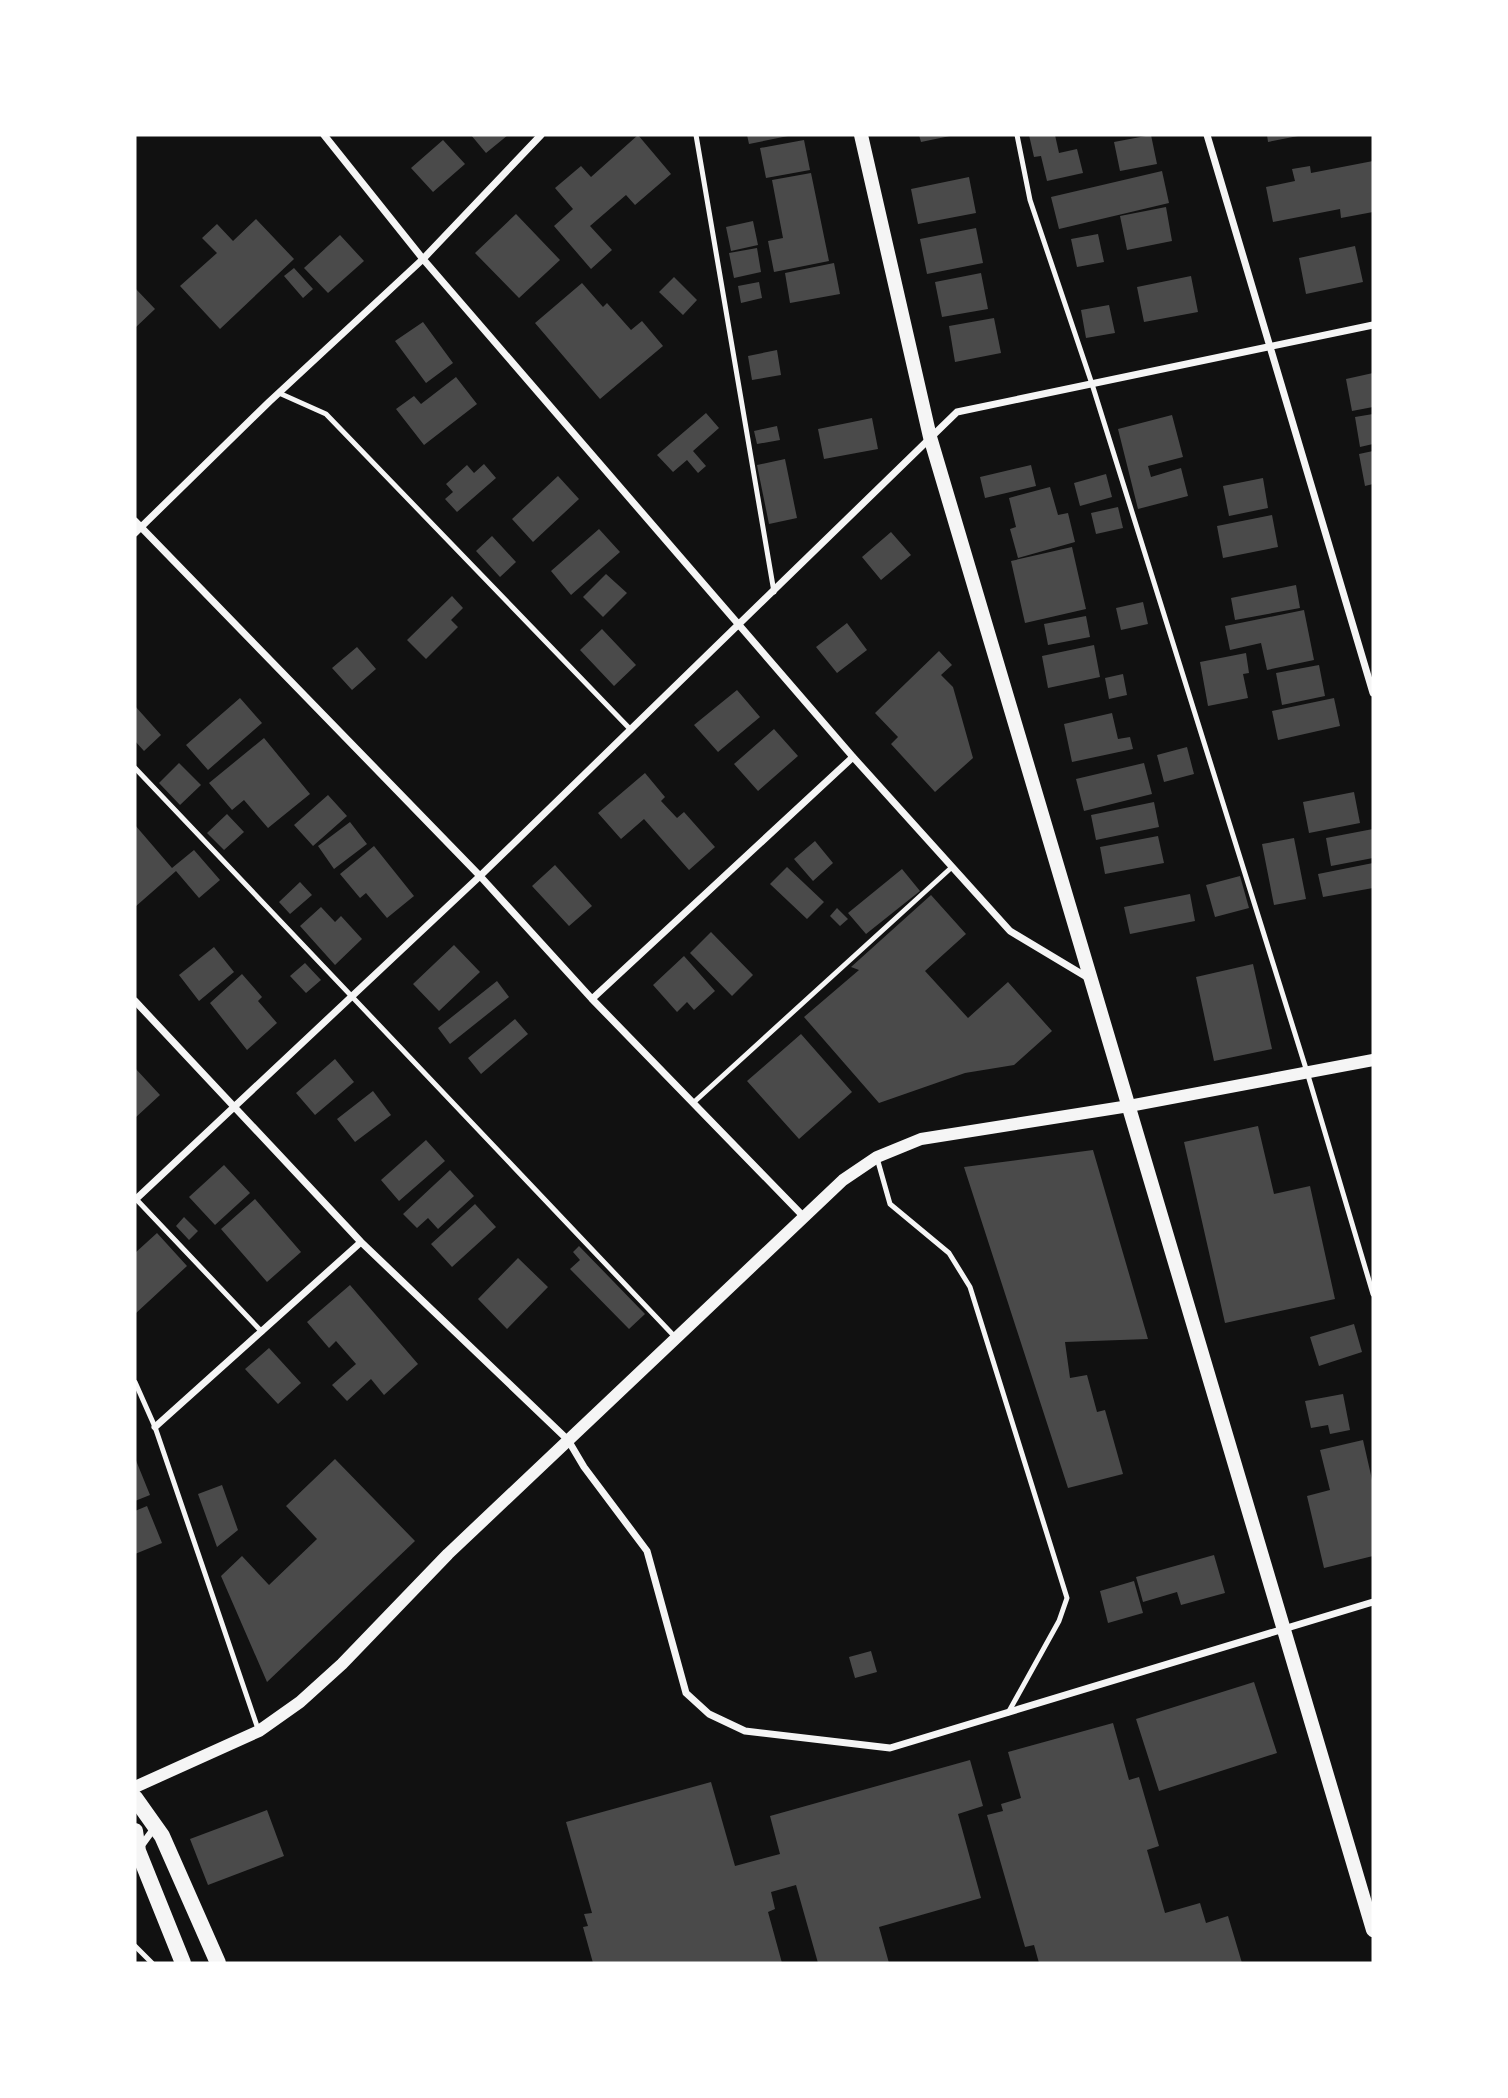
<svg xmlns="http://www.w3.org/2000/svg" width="1508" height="2098" viewBox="0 0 1508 2098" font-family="Georgia,serif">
  <rect width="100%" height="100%" fill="#111"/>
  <path fill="#4a4a4a" d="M 471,135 L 508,135 L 486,153 Z
    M 638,135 L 671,174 L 635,205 L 626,195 L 590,226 L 612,250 L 591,269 L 554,226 L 573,209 L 555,188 L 581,166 L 591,177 Z
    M 747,135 L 788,135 L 788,136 L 749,144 Z
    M 919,135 L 950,135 L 950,136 L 921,142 Z
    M 1029,135 L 1055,135 L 1059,153 L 1077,149 L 1083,173 L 1047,181 L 1041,156 L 1034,157 Z
    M 1151,135 L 1157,164 L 1120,171 L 1114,142 Z
    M 1267,135 L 1298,135 L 1298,136 L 1268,142 Z
    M 443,140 L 465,164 L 433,192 L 411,168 Z
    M 804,140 L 810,170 L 766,178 L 760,148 Z
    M 1373,161 L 1373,212 L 1341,218 L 1340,209 L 1273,222 L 1266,187 L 1295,181 L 1292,169 L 1310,166 L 1311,173 Z
    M 1162,171 L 1169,203 L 1059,229 L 1051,197 Z
    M 811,173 L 829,261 L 774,272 L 768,241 L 783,238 L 772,180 Z
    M 969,177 L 976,213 L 918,224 L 911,189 Z
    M 1166,207 L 1172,241 L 1127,250 L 1120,216 Z
    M 516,214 L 560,260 L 519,298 L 475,253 Z
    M 256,219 L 294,259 L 220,329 L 180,286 L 217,253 L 202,238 L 217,224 L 233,241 Z
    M 753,221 L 758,245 L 731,251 L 726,227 Z
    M 976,228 L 983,263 L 927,274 L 920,239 Z
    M 1098,234 L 1104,262 L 1077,267 L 1071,239 Z
    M 340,235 L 364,261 L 328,293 L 304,268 Z
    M 1355,246 L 1363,282 L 1306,294 L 1299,258 Z
    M 757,248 L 761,272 L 734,278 L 729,253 Z
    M 834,263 L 840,294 L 790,303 L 785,273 Z
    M 294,268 L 313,289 L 303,298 L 284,276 Z
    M 981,273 L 988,309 L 942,317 L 935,282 Z
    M 1191,276 L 1198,312 L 1144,322 L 1137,287 Z
    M 674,277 L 697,300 L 683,315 L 659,292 Z
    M 759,282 L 762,298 L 741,303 L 738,286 Z
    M 582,283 L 603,307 L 607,303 L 631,330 L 642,321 L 663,346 L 600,399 L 535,323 Z
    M 135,288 L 155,309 L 135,328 Z
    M 1109,305 L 1115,333 L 1086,338 L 1081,310 Z
    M 994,318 L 1001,353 L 955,362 L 949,326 Z
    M 423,322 L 453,363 L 426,383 L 395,341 Z
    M 777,350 L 781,375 L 752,380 L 748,356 Z
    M 1373,373 L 1373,407 L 1352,411 L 1346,379 Z
    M 456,377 L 477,404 L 424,445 L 396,409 L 414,396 L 421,404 Z
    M 706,413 L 719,428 L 693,451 L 706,466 L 698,473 L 687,460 L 673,472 L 657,455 Z
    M 1373,414 L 1373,444 L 1360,447 L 1355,417 Z
    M 1172,415 L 1183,457 L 1148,466 L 1151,477 L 1181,468 L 1188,496 L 1138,509 L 1118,429 Z
    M 872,418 L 878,449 L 824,459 L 818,429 Z
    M 777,426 L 780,440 L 757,444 L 754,431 Z
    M 1373,451 L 1373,484 L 1365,486 L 1359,454 Z
    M 785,459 L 797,518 L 769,524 L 757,465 Z
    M 484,464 L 496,478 L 457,512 L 445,499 L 453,492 L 446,484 L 467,465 L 474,473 Z
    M 1031,465 L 1036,486 L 985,498 L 980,477 Z
    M 1106,474 L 1112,497 L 1080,506 L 1074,483 Z
    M 558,476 L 579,499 L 533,542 L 512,519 Z
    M 1263,478 L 1268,508 L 1229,516 L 1223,486 Z
    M 1050,487 L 1058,515 L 1068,513 L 1075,542 L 1018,558 L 1010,529 L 1016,527 L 1009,498 Z
    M 1118,507 L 1123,528 L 1096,534 L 1091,513 Z
    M 1272,515 L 1278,547 L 1223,558 L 1217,526 Z
    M 599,529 L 620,552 L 571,595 L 551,571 Z
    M 891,532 L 911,555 L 881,580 L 862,557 Z
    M 492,536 L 516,562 L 500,577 L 476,551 Z
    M 1072,547 L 1086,609 L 1025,623 L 1011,561 Z
    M 606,574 L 627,593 L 603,617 L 583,597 Z
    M 1296,585 L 1300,608 L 1235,620 L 1231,598 Z
    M 452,596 L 463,608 L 451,620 L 458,627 L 426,659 L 407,640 Z
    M 1143,602 L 1148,624 L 1121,630 L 1116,608 Z
    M 1304,610 L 1314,660 L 1267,670 L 1261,643 L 1230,650 L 1225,626 Z
    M 1086,616 L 1090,637 L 1048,645 L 1044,624 Z
    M 847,623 L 867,650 L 837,673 L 816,647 Z
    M 602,629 L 636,665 L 614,686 L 580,650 Z
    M 1094,645 L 1100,677 L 1048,688 L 1042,656 Z
    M 357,647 L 376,669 L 352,690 L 332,668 Z
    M 939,651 L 952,665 L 941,675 L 953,687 L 973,758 L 935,792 L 891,744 L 898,737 L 875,713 Z
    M 1246,653 L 1249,673 L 1243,674 L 1248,698 L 1208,706 L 1200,662 Z
    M 1319,665 L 1325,696 L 1282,705 L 1276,673 Z
    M 1123,674 L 1127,695 L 1109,699 L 1105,678 Z
    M 737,690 L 760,717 L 718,752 L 694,725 Z
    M 240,698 L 262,723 L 208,770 L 186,745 Z
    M 1334,698 L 1340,726 L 1278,740 L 1272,711 Z
    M 135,706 L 161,735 L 144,751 L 135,741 Z
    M 1112,713 L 1118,739 L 1130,737 L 1133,749 L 1072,762 L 1064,724 Z
    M 774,729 L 798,756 L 758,791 L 734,764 Z
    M 264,738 L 310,794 L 268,828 L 244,800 L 232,810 L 209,783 Z
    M 1187,747 L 1194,774 L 1164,782 L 1157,755 Z
    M 179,763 L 201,785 L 180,805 L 159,783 Z
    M 1144,763 L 1152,794 L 1084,811 L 1076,779 Z
    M 645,773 L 665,797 L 661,801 L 677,818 L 684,812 L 715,847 L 689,870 L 644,819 L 621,839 L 598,813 Z
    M 1354,792 L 1360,823 L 1309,833 L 1303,802 Z
    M 328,795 L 347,816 L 313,846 L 294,825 Z
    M 1154,802 L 1159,827 L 1096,840 L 1091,815 Z
    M 227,814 L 244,832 L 224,850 L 207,833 Z
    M 350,822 L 367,844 L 334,869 L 318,846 Z
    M 135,825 L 172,868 L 194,850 L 220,880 L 199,898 L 176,871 L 135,907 Z
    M 1373,829 L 1373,858 L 1331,866 L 1326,838 Z
    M 1158,836 L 1164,863 L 1105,874 L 1100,847 Z
    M 1294,838 L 1306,899 L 1274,905 L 1262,844 Z
    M 815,841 L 833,863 L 813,881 L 794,859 Z
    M 374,846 L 414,896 L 387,918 L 366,893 L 360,898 L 340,874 Z
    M 1373,863 L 1373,888 L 1323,897 L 1318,874 Z
    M 555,865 L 592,906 L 569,926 L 532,886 Z
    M 787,867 L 824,902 L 807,919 L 770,884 Z
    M 902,869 L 920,891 L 866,934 L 848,913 Z
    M 1240,876 L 1249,908 L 1215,917 L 1206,885 Z
    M 300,882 L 312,895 L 290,914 L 279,902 Z
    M 1190,894 L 1195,921 L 1130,934 L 1124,907 Z
    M 931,895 L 966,934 L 925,971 L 968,1018 L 1008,982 L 1052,1031 L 1014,1065 L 965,1073 L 879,1103 L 804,1017 L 859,970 L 851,967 Z
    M 321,907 L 335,922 L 341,916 L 362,939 L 335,965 L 300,926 Z
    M 837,908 L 848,919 L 840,926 L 830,916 Z
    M 711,932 L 753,975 L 732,996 L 690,953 Z
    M 454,945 L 480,972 L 439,1011 L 413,984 Z
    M 214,947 L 234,972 L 199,1001 L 179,975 Z
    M 684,956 L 715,991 L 694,1010 L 687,1002 L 677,1012 L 653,985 Z
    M 305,963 L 321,980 L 306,993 L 290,976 Z
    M 1253,964 L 1272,1049 L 1214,1061 L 1196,977 Z
    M 242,974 L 262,997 L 258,1001 L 277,1023 L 247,1050 L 210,1003 Z
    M 497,981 L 509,997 L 450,1044 L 438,1028 Z
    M 515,1019 L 528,1034 L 481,1074 L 468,1058 Z
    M 801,1034 L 852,1092 L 799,1139 L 747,1081 Z
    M 335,1059 L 354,1082 L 315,1115 L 296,1093 Z
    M 135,1068 L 160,1095 L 135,1118 Z
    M 373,1091 L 391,1115 L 355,1142 L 337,1119 Z
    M 1258,1126 L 1274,1194 L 1310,1186 L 1335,1299 L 1225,1323 L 1184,1142 Z
    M 426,1140 L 445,1161 L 399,1201 L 381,1180 Z
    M 1093,1150 L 1148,1339 L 1065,1342 L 1070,1378 L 1087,1375 L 1097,1412 L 1105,1410 L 1123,1474 L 1068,1488 L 964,1167 Z
    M 224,1165 L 250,1193 L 215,1225 L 189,1197 Z
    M 450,1170 L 474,1196 L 438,1229 L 428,1218 L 417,1228 L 403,1214 Z
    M 255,1199 L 301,1252 L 267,1282 L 221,1229 Z
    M 475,1204 L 496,1227 L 452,1267 L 431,1244 Z
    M 184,1217 L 198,1231 L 189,1240 L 176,1226 Z
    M 157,1233 L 187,1266 L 135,1314 L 135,1253 Z
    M 579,1246 L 645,1314 L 629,1329 L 570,1269 L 580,1260 L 573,1252 Z
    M 518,1258 L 548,1287 L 507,1329 L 478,1299 Z
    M 350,1285 L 418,1364 L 384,1395 L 371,1379 L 347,1401 L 332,1385 L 356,1364 L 336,1341 L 329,1348 L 307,1322 Z
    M 1354,1324 L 1362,1352 L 1319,1366 L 1310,1337 Z
    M 269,1348 L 301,1383 L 278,1404 L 245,1369 Z
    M 1343,1394 L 1350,1430 L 1330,1434 L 1328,1425 L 1311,1428 L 1305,1401 Z
    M 1363,1440 L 1373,1484 L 1373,1556 L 1324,1568 L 1307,1496 L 1330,1490 L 1320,1450 Z
    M 135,1458 L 150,1495 L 135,1501 Z
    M 335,1459 L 415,1541 L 267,1682 L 221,1576 L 242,1556 L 269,1585 L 317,1539 L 286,1506 Z
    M 222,1485 L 238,1530 L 217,1547 L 198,1494 Z
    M 147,1506 L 162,1543 L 135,1554 L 135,1511 Z
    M 1214,1555 L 1225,1593 L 1181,1605 L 1177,1592 L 1143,1602 L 1136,1577 Z
    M 1134,1581 L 1143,1613 L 1108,1623 L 1100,1591 Z
    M 871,1651 L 877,1672 L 855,1678 L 849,1657 Z
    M 1254,1682 L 1277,1753 L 1159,1791 L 1136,1719 Z
    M 1113,1723 L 1129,1780 L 1139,1777 L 1159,1846 L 1147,1850 L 1165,1913 L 1200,1903 L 1206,1923 L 1228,1916 L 1242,1963 L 1039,1963 L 1034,1945 L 1025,1947 L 987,1815 L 1003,1811 L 1001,1804 L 1021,1798 L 1008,1752 Z
    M 970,1760 L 983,1806 L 958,1814 L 981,1898 L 879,1927 L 889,1963 L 818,1963 L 796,1885 L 771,1892 L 775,1909 L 768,1912 L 782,1963 L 593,1963 L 583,1927 L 588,1926 L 584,1914 L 592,1913 L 566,1822 L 711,1782 L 735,1866 L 780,1854 L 770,1816 Z
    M 267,1810 L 284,1856 L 208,1885 L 190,1839 Z"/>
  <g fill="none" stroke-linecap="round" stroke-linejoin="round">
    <path stroke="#f5f5f5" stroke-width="5" d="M 696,135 L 774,592
      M 1017,135 L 1030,200 L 1092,384 L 1307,1072 L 1373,1294
      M 279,393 L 326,414 L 631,730
      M 135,768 L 676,1338
      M 693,1103 L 952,867
      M 877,1158 L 890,1204 L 949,1253 L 970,1287 L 1067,1598 L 1059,1621 L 1008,1713
      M 136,1199 L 262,1332
      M 135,1382 L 155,1427 L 258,1729
      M 135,1946 L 152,1963"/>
    <path stroke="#f5f5f5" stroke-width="7" d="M 324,135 L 423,259 L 853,757 L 1010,931 L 1090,979
      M 1207,135 L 1373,693
      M 135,521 L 480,876 L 592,999 L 804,1217
      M 135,533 L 269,402 L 423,259 L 541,135
      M 592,999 L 853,757
      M 135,1001 L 361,1242 L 568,1440 L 584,1467 L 647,1551 L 686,1693 L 709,1714 L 745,1731 L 890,1748 L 1373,1602
      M 135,1200 L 480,876 L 957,412 L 1373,325
      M 155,1427 L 361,1242
      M 139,1849 L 155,1827"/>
    <path stroke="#f5f5f5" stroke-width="12" d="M 135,1787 L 259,1731 L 300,1702 L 342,1664 L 448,1554 L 843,1180 L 877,1157 L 921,1139 L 1129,1106 L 1373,1060"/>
    <path stroke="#f5f5f5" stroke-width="14" d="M 861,135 L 930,437 L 1373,1930"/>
    <path stroke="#f5f5f5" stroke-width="16" d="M 135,1798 L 162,1836 L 218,1963
      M 135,1831 L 138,1851 L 183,1963"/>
  </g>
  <rect width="1508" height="2098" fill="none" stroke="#ffffff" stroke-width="273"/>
</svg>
